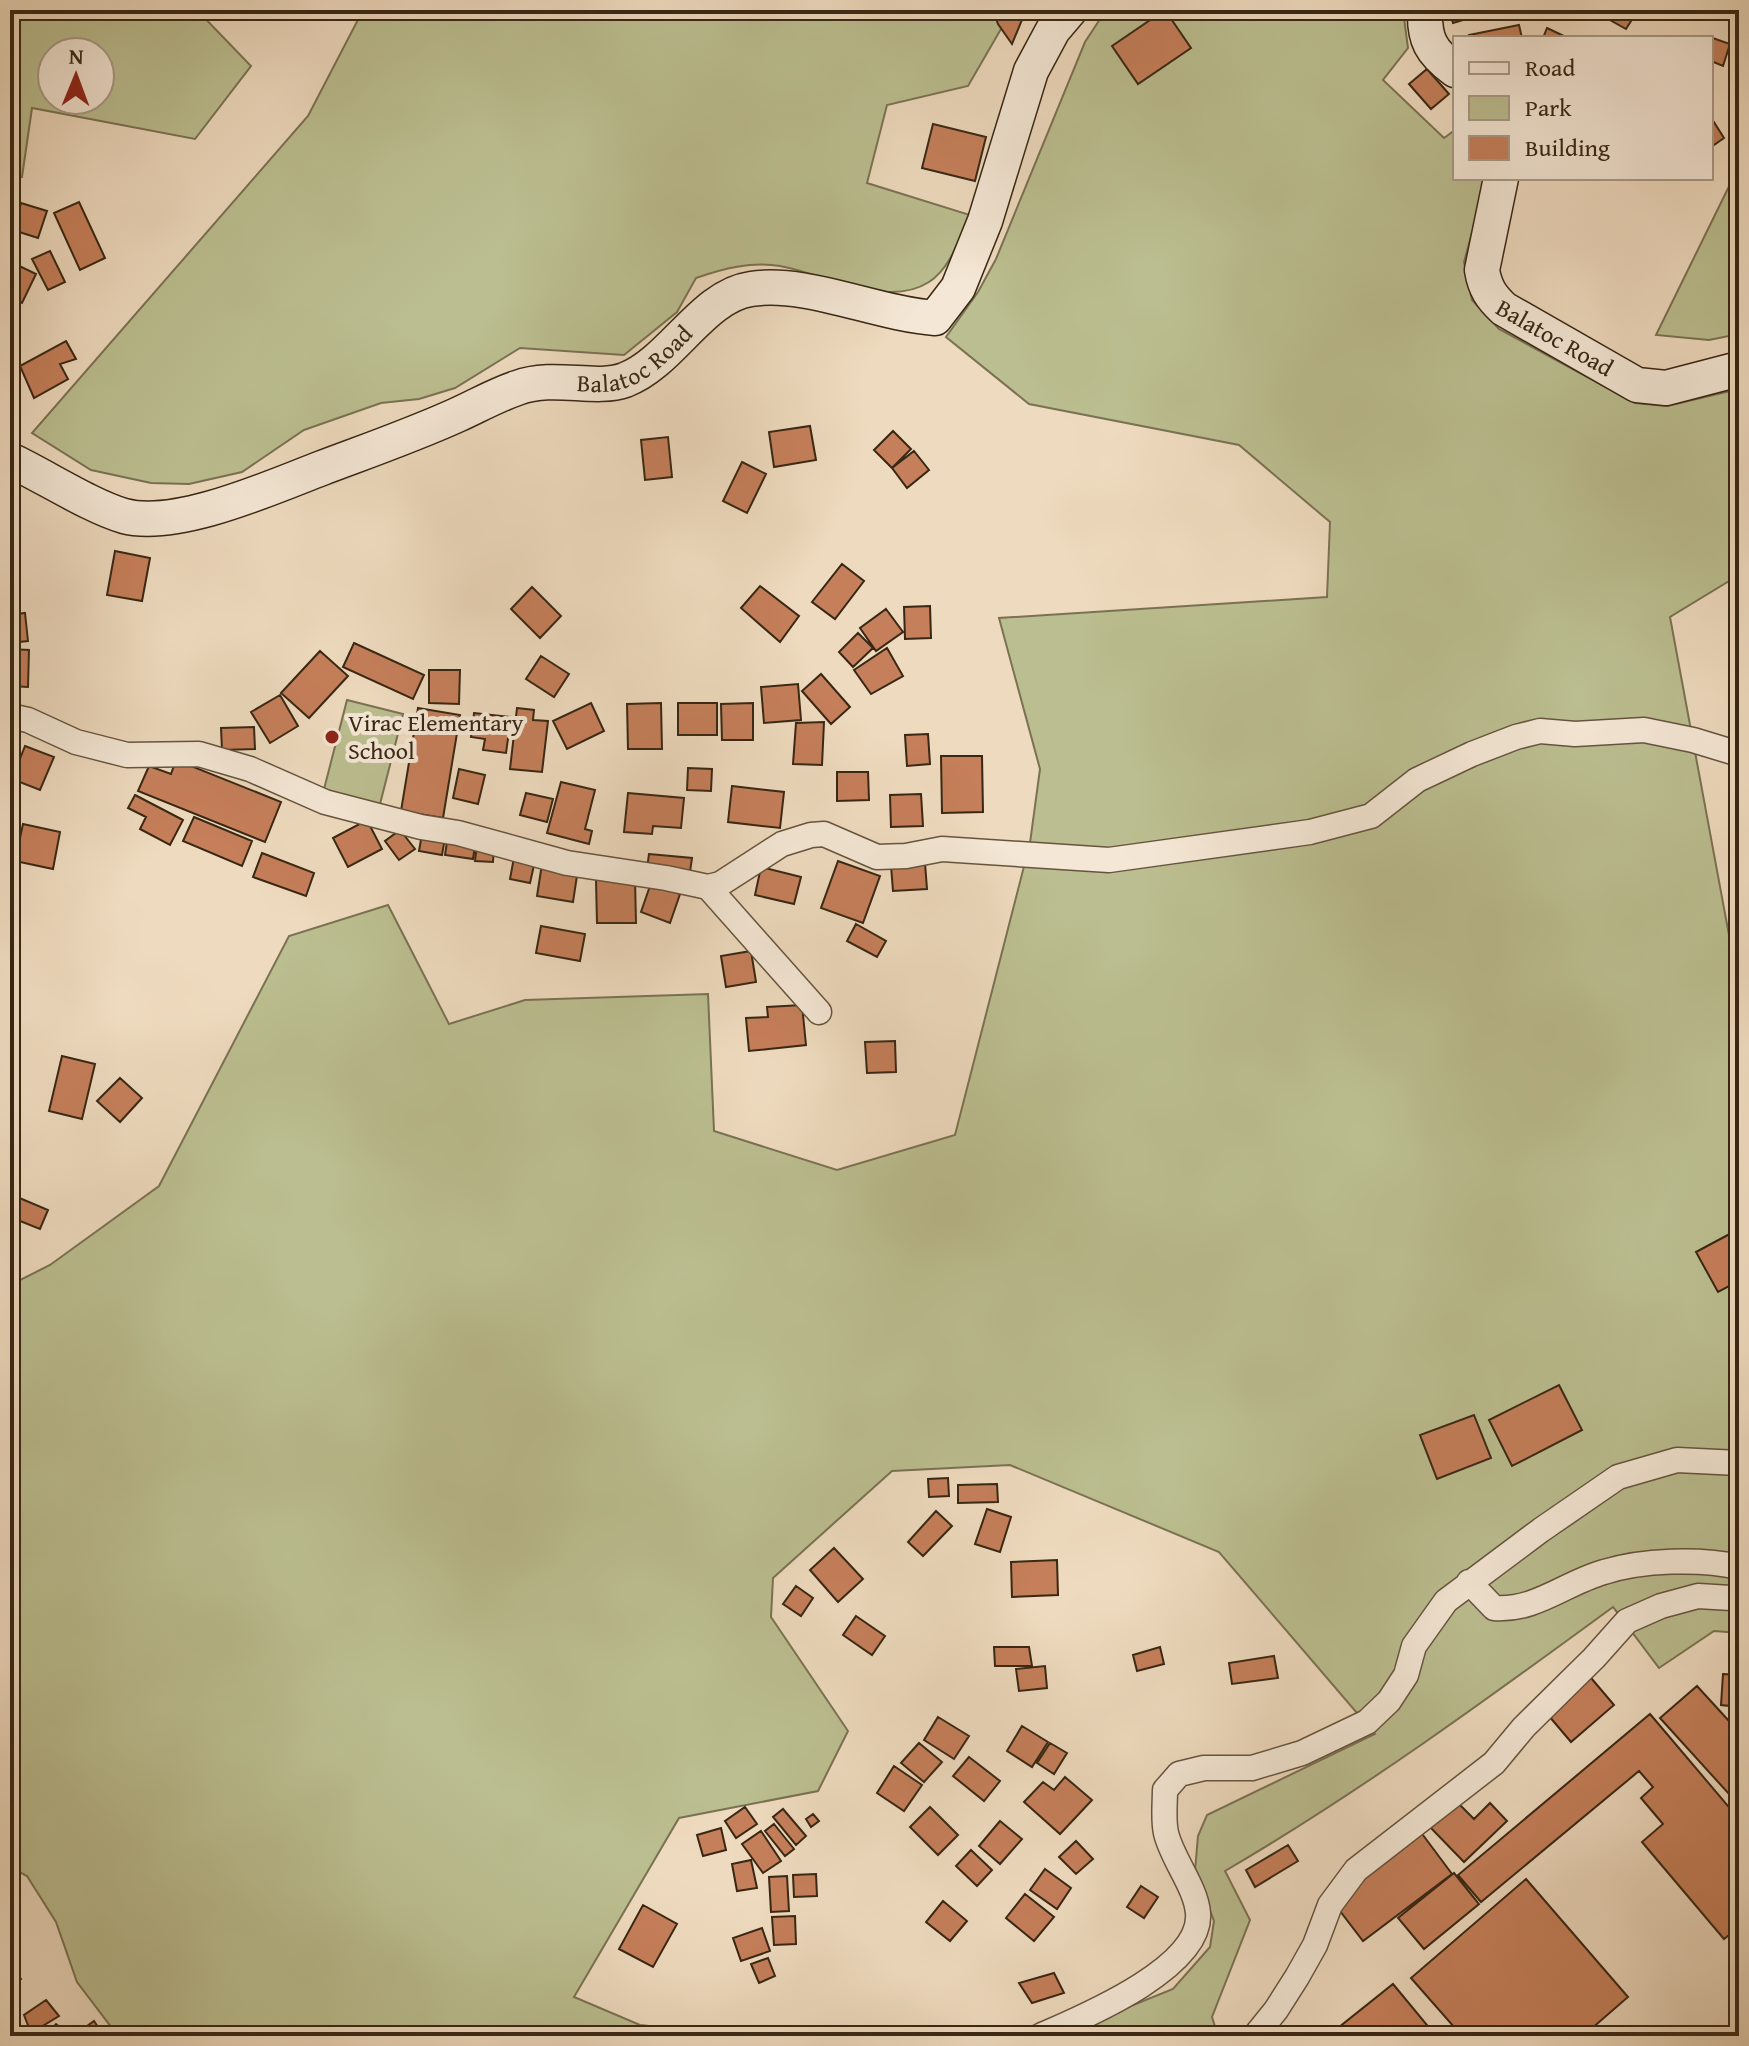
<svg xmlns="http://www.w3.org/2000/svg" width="1749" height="2046" viewBox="0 0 1749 2046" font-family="'Gentium Book Plus',serif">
  <rect width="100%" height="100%" fill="#eedabe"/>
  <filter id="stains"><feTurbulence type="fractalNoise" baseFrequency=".0025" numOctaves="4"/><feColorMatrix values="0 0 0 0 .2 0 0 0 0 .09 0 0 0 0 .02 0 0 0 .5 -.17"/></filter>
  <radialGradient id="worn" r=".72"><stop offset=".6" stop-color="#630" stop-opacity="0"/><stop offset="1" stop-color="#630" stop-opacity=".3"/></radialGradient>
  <path fill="#bbbe90" stroke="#7a7252" stroke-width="2" fill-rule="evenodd" d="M 10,10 L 197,10 L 251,66 L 195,139 L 32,108 L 22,177 L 10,178 ZM 52,52 L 100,52 L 100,100 L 52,100 Z
    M 363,10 L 1012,10 L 968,86 L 887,105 L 867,183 L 970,215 C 959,238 951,268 929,282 C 887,309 824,274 780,266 C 751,261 722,269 696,278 L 677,312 L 624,355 L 520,348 L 455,388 L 419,399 L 381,403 L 304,430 L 242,472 L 189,484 L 151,483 L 91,470 L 32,433 L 308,116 Z
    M 1106,10 L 1403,10 L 1408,48 L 1383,80 L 1444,138 L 1455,130 L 1455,178 L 1487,178 L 1464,262 L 1472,300 L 1499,329 L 1635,403 L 1667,406 L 1739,389 L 1739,575 L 1670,617 L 1739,989 L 1739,1633 L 1714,1631 L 1659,1668 L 1613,1607 C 1486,1700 1360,1792 1225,1871 L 1250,1920 L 1212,2017 L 1218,2036 L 1057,2036 L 1173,1989 L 1210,1947 L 1214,1921 L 1195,1871 L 1198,1836 L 1207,1815 L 1375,1734 L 1219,1552 L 1010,1465 L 892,1471 L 773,1578 L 771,1617 L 848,1731 L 818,1791 L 679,1818 L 574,1997 L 640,2025 L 739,2036 L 118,2036 L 77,1982 L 56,1922 L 27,1876 L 10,1867 L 10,1285 L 50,1265 L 159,1186 L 289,936 L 388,905 L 449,1024 L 525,1000 L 708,994 L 714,1131 L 837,1170 L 955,1135 L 1030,843 L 1040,769 L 999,618 L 1327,597 L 1330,522 L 1239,445 L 1029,404 L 946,337 L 978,292 L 996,259 L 1085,42 Z
    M 1739,166 L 1739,334 L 1709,340 L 1656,335 Z
    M 347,700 L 403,714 L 379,808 L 323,793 Z"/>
  <path fill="#c57f5a" stroke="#382714" stroke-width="2" d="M 993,10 L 1026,10 L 1012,44 L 998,24 Z
    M 1165,10 L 1191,48 L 1138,84 L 1112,46 Z
    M 1449,10 L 1471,10 L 1473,17 L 1453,23 Z
    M 1592,10 L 1638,10 L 1626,29 Z
    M 1648,10 L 1681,10 L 1680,16 Z
    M 1519,25 L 1522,38 L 1470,38 L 1469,35 Z
    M 1547,28 L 1568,38 L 1543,38 Z
    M 1707,36 L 1730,44 L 1723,66 L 1711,61 L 1711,38 Z
    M 1427,69 L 1449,94 L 1431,109 L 1409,84 Z
    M 1712,119 L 1724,138 L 1711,147 L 1711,120 Z
    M 933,124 L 986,137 L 975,181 L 922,168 Z
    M 79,202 L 105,258 L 80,270 L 54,213 Z
    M 21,203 L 47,211 L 38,238 L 13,230 Z
    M 50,251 L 65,282 L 48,290 L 32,259 Z
    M 11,262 L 36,274 L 22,303 L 10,297 Z
    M 66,341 L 76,359 L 60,364 L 68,379 L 34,398 L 20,366 Z
    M 810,426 L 816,460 L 774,467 L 769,432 Z
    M 893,431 L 911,449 L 892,468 L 874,450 Z
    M 668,437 L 672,477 L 645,480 L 641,440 Z
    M 914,451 L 929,470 L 907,488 L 892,468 Z
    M 742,462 L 766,474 L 747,513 L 723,501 Z
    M 115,551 L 150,558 L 142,601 L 107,595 Z
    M 842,564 L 864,581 L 835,619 L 812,602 Z
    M 760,586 L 799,616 L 780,642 L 741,608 Z
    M 532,587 L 561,616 L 540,638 L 511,609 Z
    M 930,606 L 931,638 L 905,639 L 904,607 Z
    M 886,609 L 903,632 L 876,651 L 860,628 Z
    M 25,613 L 28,641 L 10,643 L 10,615 Z
    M 858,633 L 873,648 L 853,667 L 839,652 Z
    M 1733,637 L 1739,638 L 1739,698 L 1729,697 Z
    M 354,643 L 424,675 L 413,699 L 343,667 Z
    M 887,648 L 903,676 L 871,694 L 854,670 Z
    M 10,649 L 29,650 L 28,687 L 10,686 Z
    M 320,651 L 348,676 L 309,718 L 281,693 Z
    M 541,656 L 569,674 L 554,697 L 526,679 Z
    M 429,670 L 460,670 L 459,704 L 429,703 Z
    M 821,674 L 850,707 L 831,724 L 802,691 Z
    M 798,684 L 801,720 L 764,723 L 761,687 Z
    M 280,695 L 298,726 L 270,743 L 251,712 Z
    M 591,703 L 604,731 L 567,749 L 553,721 Z
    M 661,703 L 662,749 L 628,749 L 627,704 Z
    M 678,703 L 717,703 L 717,735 L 678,735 Z
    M 753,703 L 753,740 L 722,740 L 721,704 Z
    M 418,708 L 460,715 L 443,818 L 401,811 Z
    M 517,708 L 534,710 L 533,720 L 548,721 L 542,772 L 510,769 Z
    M 474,713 L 511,717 L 506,753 L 483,750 L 485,739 L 471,737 Z
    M 824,722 L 822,765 L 793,764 L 796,723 Z
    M 254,727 L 255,749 L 222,750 L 221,728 Z
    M 928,734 L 930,764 L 907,766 L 905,735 Z
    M 25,746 L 54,757 L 40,790 L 12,779 Z
    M 941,756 L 982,756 L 983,812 L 942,813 Z
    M 176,760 L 281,802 L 265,842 L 138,791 L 149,766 L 171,774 Z
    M 688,768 L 712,769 L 711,791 L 687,790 Z
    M 459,769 L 485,775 L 478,804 L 453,798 Z
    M 837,772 L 868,772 L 869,800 L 837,801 Z
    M 561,782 L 595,790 L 585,829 L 592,831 L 589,844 L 547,833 Z
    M 732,786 L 784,792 L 780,828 L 728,822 Z
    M 526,793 L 553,799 L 547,822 L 520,815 Z
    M 628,793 L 684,798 L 681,828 L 653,826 L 652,834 L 624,832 Z
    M 921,794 L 923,826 L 891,827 L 890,795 Z
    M 135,795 L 183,820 L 170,845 L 140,829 L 146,817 L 128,808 Z
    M 194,817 L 252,841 L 242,866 L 183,841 Z
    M 367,820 L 382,849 L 348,867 L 333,838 Z
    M 23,824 L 60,832 L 53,869 L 15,861 Z
    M 400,830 L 415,849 L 399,860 L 385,841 Z
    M 422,834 L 445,838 L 442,855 L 419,851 Z
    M 448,835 L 476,839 L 473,859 L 445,855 Z
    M 477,844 L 494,845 L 493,862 L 475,861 Z
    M 515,852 L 536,856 L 530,883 L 510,879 Z
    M 262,853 L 314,873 L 306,896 L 253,877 Z
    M 649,854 L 692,858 L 690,872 L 647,868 Z
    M 838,861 L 880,876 L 863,923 L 821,908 Z
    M 925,863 L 927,889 L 893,891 L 891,866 Z
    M 542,864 L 578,869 L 573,902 L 537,896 Z
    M 761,867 L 801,877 L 794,904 L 755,895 Z
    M 635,879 L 636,923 L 597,923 L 596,880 Z
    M 651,883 L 680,894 L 670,923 L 641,912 Z
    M 856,924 L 886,941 L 877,957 L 847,941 Z
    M 541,926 L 585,934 L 580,961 L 536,953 Z
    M 751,951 L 756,982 L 726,987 L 721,956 Z
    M 802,1005 L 806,1045 L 749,1051 L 746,1018 L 768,1017 L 767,1007 Z
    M 895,1041 L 896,1072 L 867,1073 L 865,1042 Z
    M 62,1056 L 95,1064 L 82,1119 L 49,1111 Z
    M 120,1078 L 142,1098 L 120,1122 L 97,1101 Z
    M 10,1194 L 48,1210 L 40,1229 L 10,1217 Z
    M 1739,1229 L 1739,1281 L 1718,1292 L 1696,1252 Z
    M 1559,1385 L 1582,1430 L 1512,1466 L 1489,1420 Z
    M 1474,1415 L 1491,1458 L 1437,1479 L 1420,1435 Z
    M 948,1478 L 949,1496 L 929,1497 L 928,1479 Z
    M 997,1484 L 998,1502 L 958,1503 L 958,1485 Z
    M 987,1509 L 1011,1517 L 1000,1552 L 975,1544 Z
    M 936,1511 L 952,1526 L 923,1556 L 908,1542 Z
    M 834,1548 L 863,1579 L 838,1602 L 810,1570 Z
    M 1057,1560 L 1058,1595 L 1012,1597 L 1011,1562 Z
    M 796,1586 L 813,1598 L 801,1616 L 783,1604 Z
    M 856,1616 L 885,1636 L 872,1655 L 843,1635 Z
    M 994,1647 L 1029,1647 L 1032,1666 L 995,1666 Z
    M 1160,1647 L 1164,1664 L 1137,1671 L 1133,1655 Z
    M 1274,1656 L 1278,1678 L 1232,1684 L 1229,1663 Z
    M 1045,1666 L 1047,1688 L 1019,1691 L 1016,1669 Z
    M 1586,1672 L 1614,1705 L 1571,1742 L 1543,1709 Z
    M 1723,1674 L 1739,1675 L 1739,1707 L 1721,1705 Z
    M 1697,1686 L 1739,1732 L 1739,1805 L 1660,1718 Z
    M 1650,1714 L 1739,1819 L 1739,1927 L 1724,1939 L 1642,1842 L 1663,1824 L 1641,1798 L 1653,1787 L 1639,1771 L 1481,1902 L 1458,1875 Z
    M 938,1717 L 969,1736 L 954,1759 L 924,1740 Z
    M 1022,1726 L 1048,1742 L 1032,1767 L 1007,1751 Z
    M 919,1743 L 942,1762 L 924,1782 L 901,1763 Z
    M 1050,1743 L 1067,1753 L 1054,1774 L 1037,1763 Z
    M 969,1757 L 1000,1781 L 984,1801 L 953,1776 Z
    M 894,1766 L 922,1785 L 904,1811 L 877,1793 Z
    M 1065,1777 L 1092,1800 L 1060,1834 L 1024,1802 L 1043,1782 L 1054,1790 Z
    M 1456,1801 L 1474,1819 L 1490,1803 L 1507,1821 L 1464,1862 L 1429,1826 Z
    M 745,1807 L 757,1824 L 736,1838 L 725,1821 Z
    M 930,1807 L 958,1835 L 938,1855 L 910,1827 Z
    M 783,1809 L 806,1836 L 796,1845 L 773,1817 Z
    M 813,1814 L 819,1821 L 811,1827 L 806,1819 Z
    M 1000,1821 L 1022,1839 L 1000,1864 L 979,1846 Z
    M 774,1824 L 794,1849 L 785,1856 L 765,1831 Z
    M 1417,1827 L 1452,1874 L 1363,1941 L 1327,1894 Z
    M 721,1828 L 726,1850 L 703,1856 L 697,1835 Z
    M 761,1831 L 781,1861 L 763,1873 L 742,1844 Z
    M 1076,1841 L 1093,1859 L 1076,1874 L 1059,1857 Z
    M 1288,1845 L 1298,1861 L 1255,1887 L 1246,1870 Z
    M 971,1850 L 992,1870 L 977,1886 L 956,1866 Z
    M 751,1860 L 757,1888 L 737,1891 L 732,1864 Z
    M 1045,1869 L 1071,1888 L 1057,1909 L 1030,1890 Z
    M 1454,1873 L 1479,1904 L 1424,1949 L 1398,1918 Z
    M 816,1874 L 817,1896 L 794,1897 L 793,1875 Z
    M 787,1876 L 789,1911 L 771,1912 L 769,1877 Z
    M 1526,1879 L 1628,1997 L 1583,2036 L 1462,2036 L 1411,1978 Z
    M 1141,1886 L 1158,1897 L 1144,1918 L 1127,1907 Z
    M 1025,1894 L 1054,1917 L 1034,1941 L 1006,1918 Z
    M 943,1901 L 967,1921 L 950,1941 L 926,1922 Z
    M 643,1905 L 677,1924 L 653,1967 L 619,1949 Z
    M 795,1916 L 796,1944 L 774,1945 L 772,1917 Z
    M 762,1928 L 770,1951 L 741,1961 L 733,1938 Z
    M 768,1958 L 775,1976 L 759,1983 L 751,1964 Z
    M 11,1969 L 21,1979 L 10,1991 L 10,1970 Z
    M 1054,1973 L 1064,1993 L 1032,2003 L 1019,1983 Z
    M 1393,1984 L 1436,2036 L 1345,2036 L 1338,2028 Z
    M 46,2000 L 59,2016 L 31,2033 L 24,2015 Z
    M 94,2021 L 104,2036 L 77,2036 L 76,2034 Z
    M 56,2024 L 71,2036 L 45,2036 Z"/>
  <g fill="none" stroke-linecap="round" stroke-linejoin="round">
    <defs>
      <path id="minor" d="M 10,716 L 28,720 L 76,742 L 127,755 L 199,754 L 250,769 L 325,802 L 421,827 L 458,833 L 567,863 L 666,878 L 708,887 L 720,884 L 782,844 L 811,835 L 824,834 L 877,857 L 906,856 L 942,849 L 1109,860 L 1310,832 L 1371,816 L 1417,780 L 1472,754 L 1516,737 L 1540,731 L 1575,734 L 1644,730 L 1693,740 L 1739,754
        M 708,887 L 819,1012
        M 1469,1582 L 1494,1608 C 1536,1611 1565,1583 1604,1572 C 1642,1560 1700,1558 1739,1567
        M 1040,2036 C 1081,2018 1203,1968 1198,1913 C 1196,1887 1172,1859 1166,1833 C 1163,1820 1165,1803 1165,1790 L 1179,1774 L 1204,1768 L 1252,1768 L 1302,1753 L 1367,1722 L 1389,1701 L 1406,1675 L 1414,1646 L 1446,1601 L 1541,1530 L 1618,1477 L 1677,1460 L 1739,1463
        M 1255,2036 L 1276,2010 L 1297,1977 L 1315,1945 L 1330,1905 L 1356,1870 L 1494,1763 L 1524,1727 L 1594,1658 L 1627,1621 L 1661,1606 L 1698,1596 L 1731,1598 L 1739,1596"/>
      <g id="secondary">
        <path d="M 1425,10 C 1424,40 1431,52 1455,70"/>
        <path id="s1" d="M 1501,178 L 1482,270 C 1485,288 1491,297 1504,309 L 1637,385 L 1666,388 L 1739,369"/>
        <path id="s2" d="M 10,460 C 44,476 90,506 124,516 C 177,530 272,487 322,468 C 367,451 413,435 457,415 C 477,406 496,395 517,388 C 555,374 594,391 625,380 C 672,362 702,296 751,289 C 806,280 877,314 935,318 L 958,288 L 985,221 L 1031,71 L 1053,30 L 1070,10"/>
      </g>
    </defs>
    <use href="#minor" stroke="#66543e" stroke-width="27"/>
    <use href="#secondary" stroke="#382714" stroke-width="37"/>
    <use href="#minor" stroke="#f4e7d5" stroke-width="24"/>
    <use href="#secondary" stroke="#f4e7d5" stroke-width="34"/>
  </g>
  <circle fill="#8f2418" stroke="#f4e7d5" stroke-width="3" cx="332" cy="737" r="8"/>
  <g text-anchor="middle" stroke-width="8" stroke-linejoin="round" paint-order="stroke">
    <g font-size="24" fill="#382714" stroke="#f4e7d5">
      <text dy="8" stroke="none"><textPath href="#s1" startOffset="198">Balatoc Road</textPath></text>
      <text dy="8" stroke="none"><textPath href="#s2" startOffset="670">Balatoc Road</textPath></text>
    </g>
    <g font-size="24" fill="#382714" stroke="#f4e7d5" text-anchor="start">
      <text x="348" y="731">Virac Elementary<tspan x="348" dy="28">School</tspan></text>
    </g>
  </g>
  <rect width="1749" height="2046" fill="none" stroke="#eedabe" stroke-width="40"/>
  <rect x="12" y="12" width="1725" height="2022" fill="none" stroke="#382714" stroke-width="4"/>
  <rect x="20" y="20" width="1709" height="2006" fill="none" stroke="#382714" stroke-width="2"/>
  <rect x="1453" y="36" width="260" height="144" fill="#f4e7d5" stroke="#a99a88" stroke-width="2"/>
  <rect x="1469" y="62" width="40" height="12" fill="#f4e7d5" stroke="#a99a88" stroke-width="2"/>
  <text x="1525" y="76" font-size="24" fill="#382714">Road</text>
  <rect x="1469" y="96" width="40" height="24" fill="#bbbe90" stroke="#a99a88" stroke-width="2"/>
  <text x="1525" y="116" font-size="24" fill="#382714">Park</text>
  <rect x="1469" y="136" width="40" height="24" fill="#c57f5a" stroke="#a99a88" stroke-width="2"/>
  <text x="1525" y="156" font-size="24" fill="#382714">Building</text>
  <g transform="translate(76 76) rotate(1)"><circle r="38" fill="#f4e7d5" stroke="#a99a88" stroke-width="2"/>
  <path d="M0-6L14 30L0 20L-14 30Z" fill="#8f2418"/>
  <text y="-12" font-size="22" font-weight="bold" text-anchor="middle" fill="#382714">N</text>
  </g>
  <rect width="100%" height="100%" filter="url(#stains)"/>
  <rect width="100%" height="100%" fill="url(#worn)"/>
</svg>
